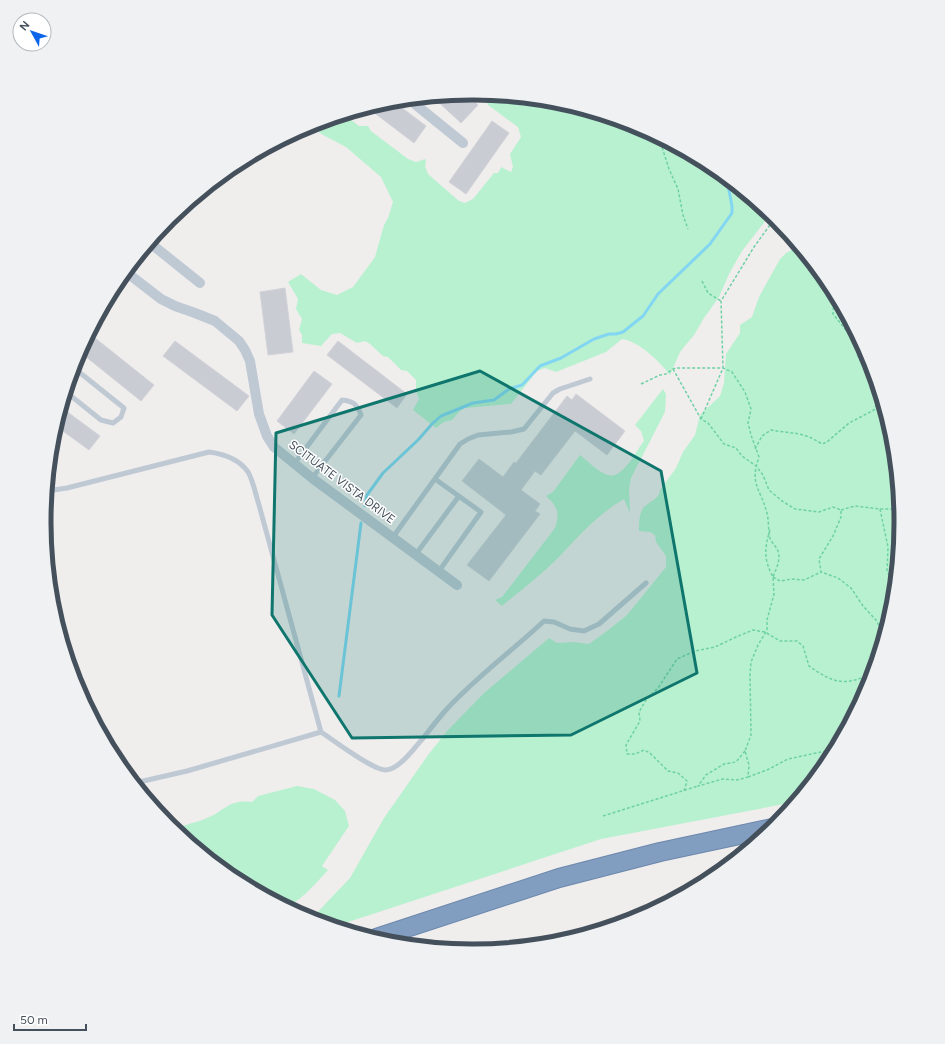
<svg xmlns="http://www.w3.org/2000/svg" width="945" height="1044" viewBox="0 0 945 1044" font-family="Figtree,sans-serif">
  <rect width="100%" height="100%" fill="#f0eded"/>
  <path fill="#b8f1d0" d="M 481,94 L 556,102 L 637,126 L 711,166 L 770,215 L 742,251 L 729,274 L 719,297 L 704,318 L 694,335 L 680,352 L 670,375 C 659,361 640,342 622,339 L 606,352 L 556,372 L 545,368 L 537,371 L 511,404 L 465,408 L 460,411 L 452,420 L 444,422 L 436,428 L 413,410 L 419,399 L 416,391 L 416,380 L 407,371 L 401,370 L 388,357 L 383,356 L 370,344 L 365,341 L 357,343 L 340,333 L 332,334 L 321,346 L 302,343 L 302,335 L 299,330 L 302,319 L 296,309 L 298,299 L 288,282 L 301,274 L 321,290 L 337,295 L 353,287 L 375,257 L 384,225 L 388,218 L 393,202 L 381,177 L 346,147 L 323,135 L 310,126 L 345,115 L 359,126 L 368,126 L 371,131 L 408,159 L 416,162 L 425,159 L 426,161 L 425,166 L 428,174 L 459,201 L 465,203 L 473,199 L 494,173 L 498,173 L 501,167 L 511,172 L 513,167 L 510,154 L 521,137 L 518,127 L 488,105 L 485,98 Z
    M 795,243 L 829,284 L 868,358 L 893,439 L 901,522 L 893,606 L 868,686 L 829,760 L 795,802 L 601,839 L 336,926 L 311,919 L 350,878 L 384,818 L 428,755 L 447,731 L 484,693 L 549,638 L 557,643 L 574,642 L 589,644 L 607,631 L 627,615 L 666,567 L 666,556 L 656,542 L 655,535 L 650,532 L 639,531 C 639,523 639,515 643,508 C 649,501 659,500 660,490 L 676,468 L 683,452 L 695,435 L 700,415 L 720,396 L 724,383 L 726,354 L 740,333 L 740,325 L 752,317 L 759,297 L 780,259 L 786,253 L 793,249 Z
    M 663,389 L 666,394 L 665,412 L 631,478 L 629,489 L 630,513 L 624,499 C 598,514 579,536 558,558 C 541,575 521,590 502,606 L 495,600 L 502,597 L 555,528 C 560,513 558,507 546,496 L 553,492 L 580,455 C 588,461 598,472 608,475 C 622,480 636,451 644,441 L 641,431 L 635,425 Z
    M 297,786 L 314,789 L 335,800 L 345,811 L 349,826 L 322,866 L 328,870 C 316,883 304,898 287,907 L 234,878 L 174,829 C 185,824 196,823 207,818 C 225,811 228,799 252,802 L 258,796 Z"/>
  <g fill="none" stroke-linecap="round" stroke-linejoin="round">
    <path stroke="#82d6f1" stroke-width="3" d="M 365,506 L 367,495 L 383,473 L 418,440 L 432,424 L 441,416 L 473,403 L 494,400 L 509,389 L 522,385 L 540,366 L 561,358 L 594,339 L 609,334 L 616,334 L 623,332 L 643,316 L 658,294 L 710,244 L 732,213 L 732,206 L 727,180
      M 339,696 L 361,523"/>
  </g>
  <path fill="#c9ccd2" stroke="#d1d3d9" d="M 466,94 L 478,105 L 461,123 L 433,97 Z
    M 393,101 L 426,126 L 414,143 L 368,108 Z
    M 492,121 L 509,133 L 466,194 L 449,182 Z
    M 285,288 L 293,352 L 268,355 L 260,292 Z
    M 90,334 L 154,385 L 141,401 L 80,352 Z
    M 175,341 L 249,396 L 237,411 L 163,356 Z
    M 338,341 L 407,394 L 397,408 L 327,355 Z
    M 314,371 L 332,384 L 294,434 L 277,421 Z
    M 576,394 L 625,431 L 607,455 L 575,431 L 541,475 L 535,471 L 521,490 L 540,504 L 535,511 L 540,514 L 489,581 L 467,565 L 506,515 L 462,481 L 479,459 L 503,477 L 514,462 L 516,463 L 567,396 L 572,400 Z
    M 62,408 L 100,436 L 89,450 L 56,426 Z"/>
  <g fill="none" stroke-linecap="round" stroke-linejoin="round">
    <defs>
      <path id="highway" d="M 376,938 L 559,878 L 660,852 L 772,828"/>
    </defs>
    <use href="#highway" stroke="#6c88ac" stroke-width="20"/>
    <path stroke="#6ed1a4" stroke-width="1.5" stroke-dasharray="3 2" stroke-linecap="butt" d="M 659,138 L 669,169 L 678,189 L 683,215 L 688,229
      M 702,281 L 708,293 L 721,301
      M 673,369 L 701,419 L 708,423 L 724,444 L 736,448 L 742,456 L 756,466 L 763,475 L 769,490 L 782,501 L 795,509 L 819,512 L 833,507 L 841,510 L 841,517 L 833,536 L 819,559 L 821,572 L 838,578 L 851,588 L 863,606 L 876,620 L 884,635
      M 641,384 L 660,375 L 666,374 L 673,369 L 676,368 L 723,368 L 732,372 L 745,392 L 751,409 L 748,423 L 751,435 L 759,457 C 749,485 761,489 767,513 C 769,521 768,530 770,538 C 771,542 776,546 778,551 C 781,560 776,569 773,577 C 764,560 764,549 770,530
      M 701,419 L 723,368 L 721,301 L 754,247 L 775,218
      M 755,449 L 762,436 L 771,430 C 792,434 802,431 822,444 L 827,442 L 849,423 L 874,410 L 878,401 L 874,385 L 858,356 L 857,348 L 849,334 L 833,314 L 834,299 L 836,297
      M 880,509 L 888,547 L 887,571 L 895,586
      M 841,510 L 855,506 L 880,509 L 900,509
      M 773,577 L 780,581 L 792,579 L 804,580 L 821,572
      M 745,751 L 736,762 L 724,764 L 706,775 L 698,786 L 723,779 L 737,780 L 748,777 L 749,765 L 745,751 L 751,735 L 750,674 L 751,662 L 758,645 L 767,630 L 767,620 L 774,594 L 773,577
      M 748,777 L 767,770 L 788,759 L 835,749
      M 684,791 L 687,781 L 678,773 L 668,771 L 650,753 L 644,750 L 635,754 L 627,754 L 626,745 L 640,721 L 639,712 L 646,700 L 658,688 L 677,659 L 695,651 L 715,647 L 736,637 L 753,630 L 765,632 L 780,641 L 797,641 L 803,646 L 809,666 C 833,683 845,687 872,673
      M 603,816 L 698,786"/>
    <path stroke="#bfc9d4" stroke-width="5" d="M 66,392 L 101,420 L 113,423 L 121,417 L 124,408 L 74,368
      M 294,464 L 342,400 C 353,401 357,404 361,415 L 312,478
      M 435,479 L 481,512 L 439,571
      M 47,491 L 67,488 L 209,452 C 224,454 239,459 248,472 C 253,480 256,496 259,505 L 321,732 C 333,740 374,771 386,770 C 400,769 415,747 424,737 C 431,728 438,719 445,711 C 475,678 512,651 544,621 L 554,622 L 570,629 L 584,631 L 599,624 L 646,583
      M 393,537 L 460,444 L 468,439 L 478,435 L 511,432 L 524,429 L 553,393 L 560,389 L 590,379
      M 416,554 L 459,496
      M 139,782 L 187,771 L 321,732"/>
    <path stroke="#bfc9d4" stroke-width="10" d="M 410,100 L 463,143
      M 150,243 L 200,283
      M 126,272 L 161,299 L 175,306 L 195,313 L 215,321 L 239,341 L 245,350 L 250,361 L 259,414 L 267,436 L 274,447 L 312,478 L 457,585"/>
    <use href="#highway" stroke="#819dc0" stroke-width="18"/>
  </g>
  <path fill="#0f766e" fill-opacity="0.2" stroke="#0f766e" stroke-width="3" stroke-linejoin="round" d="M 480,371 L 661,471 L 697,673 L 571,735 L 352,738 L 272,615 L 276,433 Z"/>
  <g text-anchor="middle" stroke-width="3" stroke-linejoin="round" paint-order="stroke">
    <g font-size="12" fill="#44505c" stroke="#fff">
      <text transform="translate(342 482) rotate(37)" y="4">SCITUATE VISTA DRIVE</text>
    </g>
  </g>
  <path d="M0 0H945V1044H0ZM472 100H473A421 421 0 0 1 894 521V523A421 421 0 0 1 473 944H472A421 421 0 0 1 51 523V521A421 421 0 0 1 472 100Z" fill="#f0f1f2" fill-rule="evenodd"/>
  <path fill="none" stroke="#44505c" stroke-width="5" d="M472 100H473A421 421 0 0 1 894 521V523A421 421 0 0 1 473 944H472A421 421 0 0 1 51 523V521A421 421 0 0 1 472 100Z"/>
  <g transform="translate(32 32) rotate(310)"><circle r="19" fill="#ffffff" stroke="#b4b9be"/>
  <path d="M0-3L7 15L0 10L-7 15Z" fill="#0d65ea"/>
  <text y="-6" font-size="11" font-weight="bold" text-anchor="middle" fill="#44505c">N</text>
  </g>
  <path d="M14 1024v6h72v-6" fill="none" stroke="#44505c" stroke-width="2"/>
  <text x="20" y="1024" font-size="12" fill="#44505c" stroke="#ffffff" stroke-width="3" paint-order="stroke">50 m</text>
</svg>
